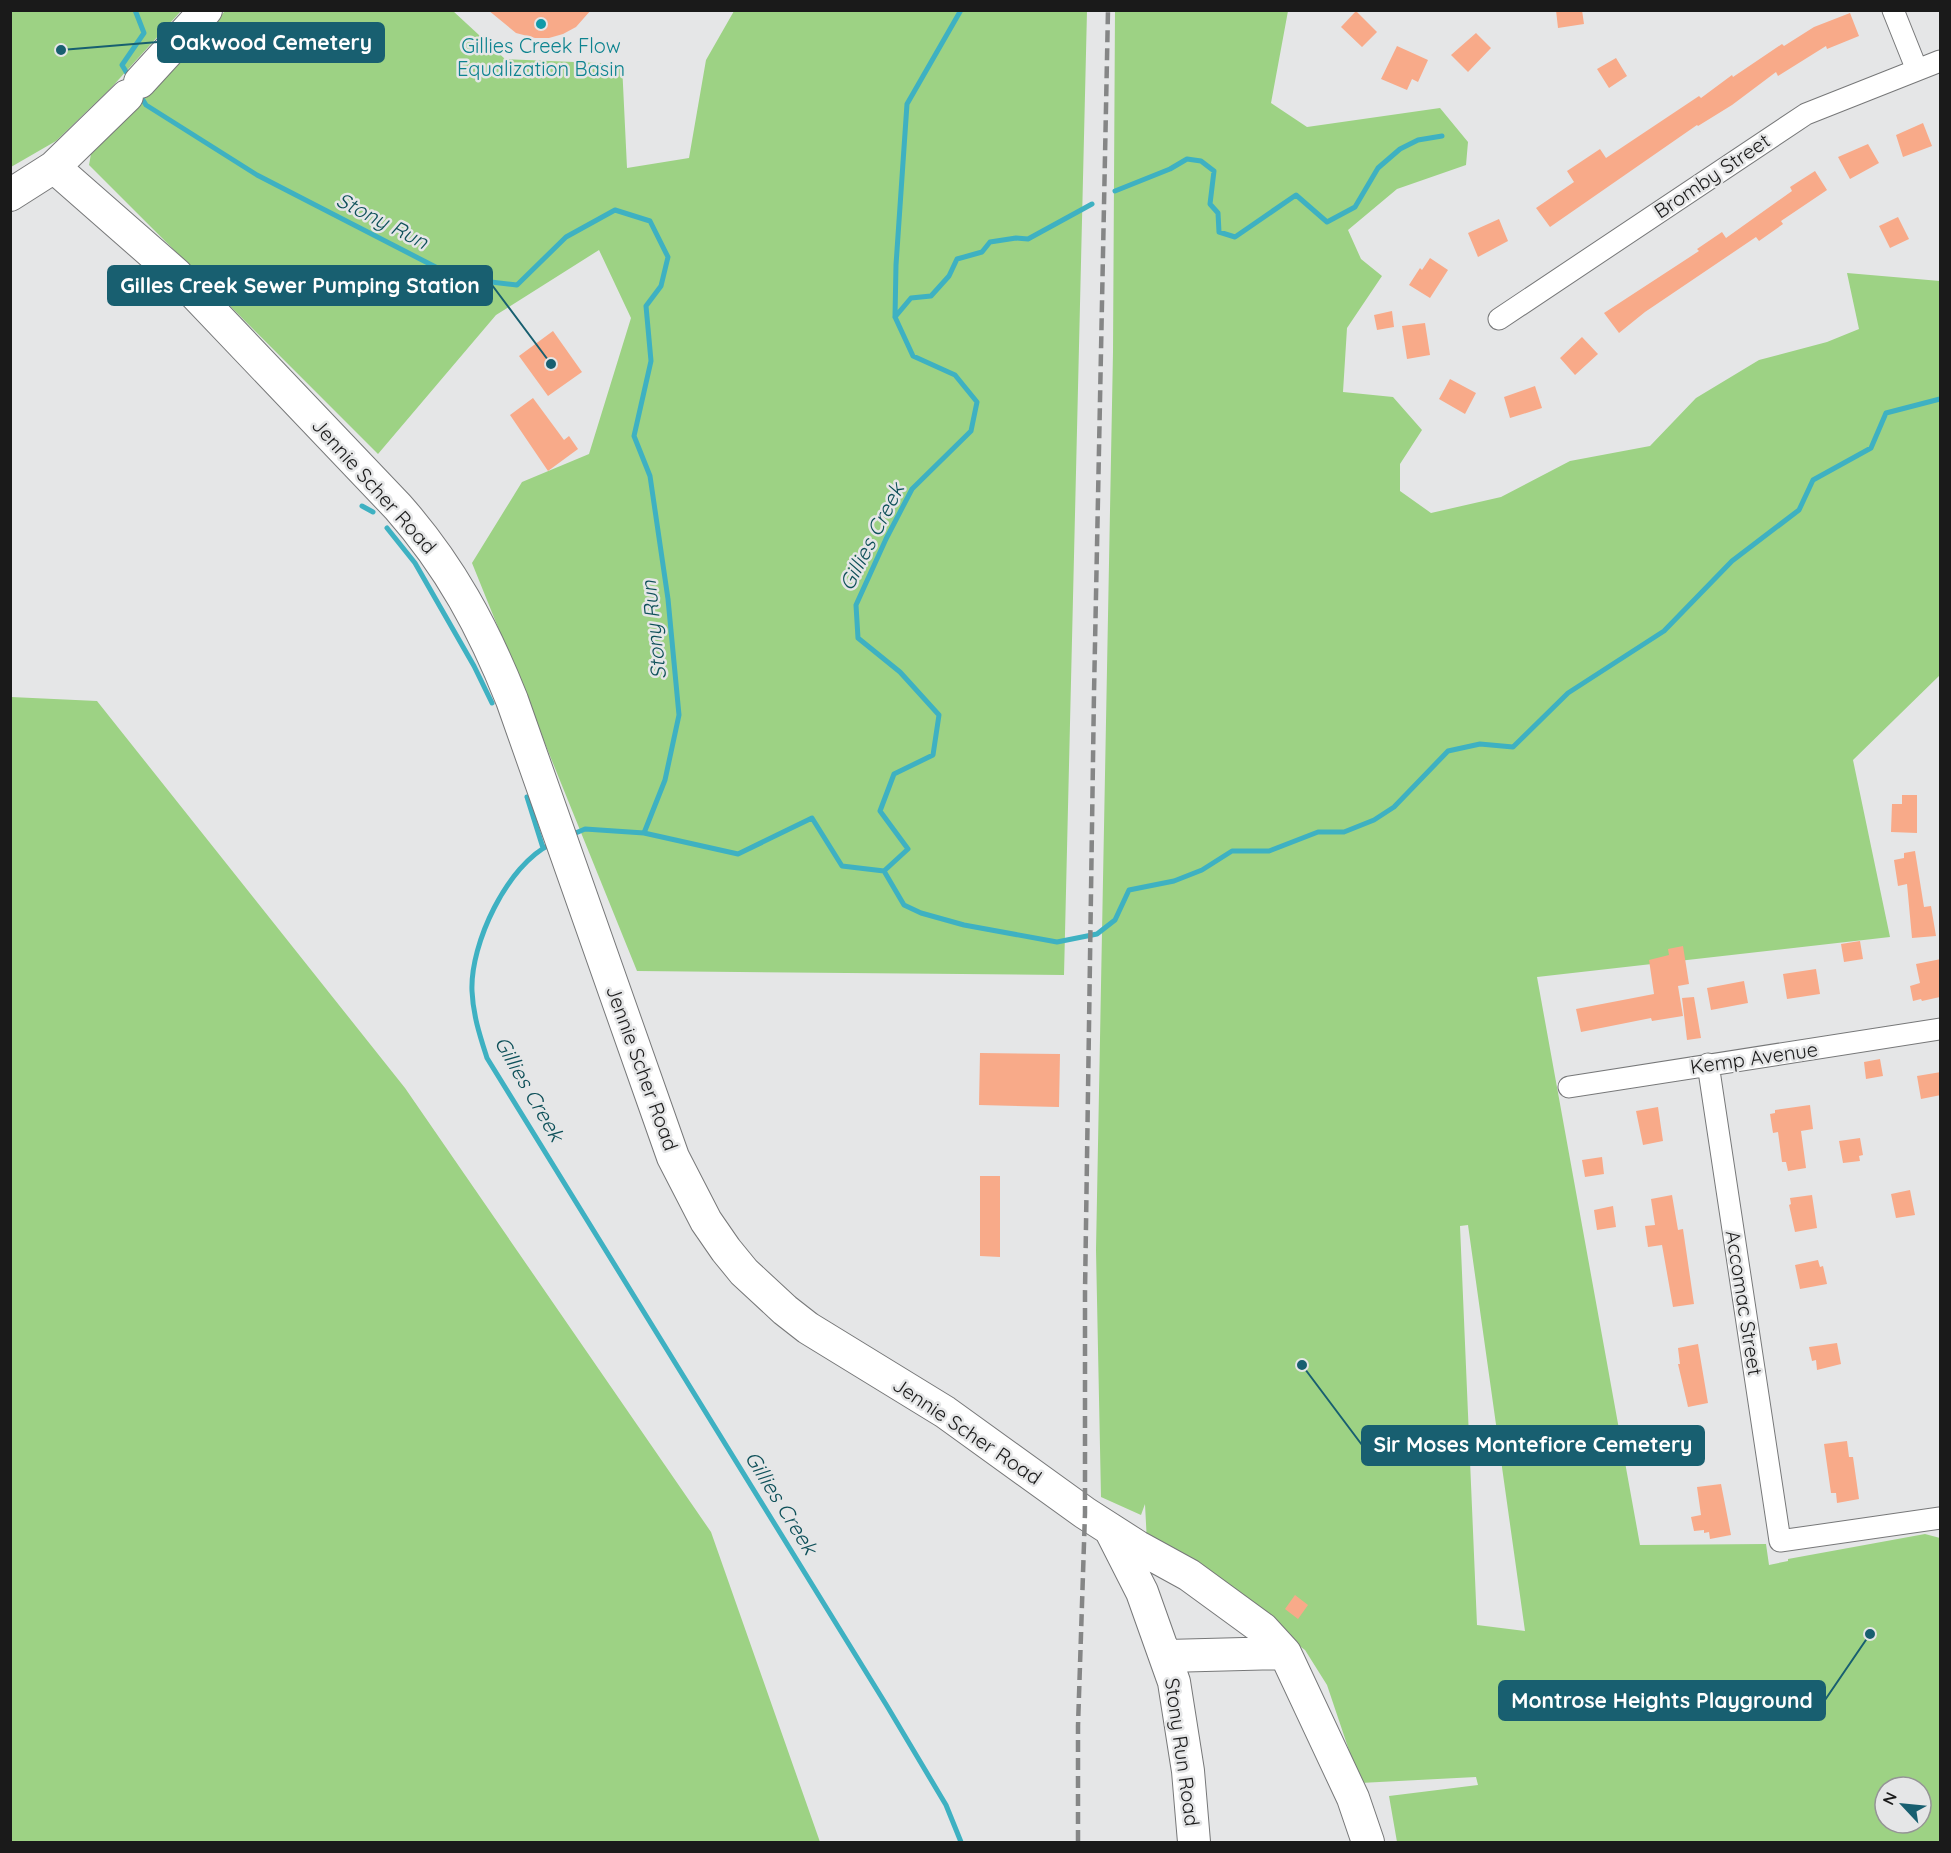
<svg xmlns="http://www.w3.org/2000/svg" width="1951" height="1853" viewBox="0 0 1951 1853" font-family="Quicksand,sans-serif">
  <rect width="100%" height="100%" fill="#e5e6e7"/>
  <path fill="#9dd284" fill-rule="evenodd" d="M 10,11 L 11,10 L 181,11 L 110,89 L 56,141 L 11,167 Z
    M 225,11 L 453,11 L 505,59 L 622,64 L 627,168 L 689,158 L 706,60 L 734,11 L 1087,11 L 1064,975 L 637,971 L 472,563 L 522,482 L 589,454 L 631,318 L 599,250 L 496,315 L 378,454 L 89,165 L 91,154 Z
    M 1115,11 L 1288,11 L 1271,103 L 1307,127 L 1440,108 L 1468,142 L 1466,165 L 1397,189 L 1348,230 L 1361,259 L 1382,276 L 1347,328 L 1343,392 L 1393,397 L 1422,430 L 1400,464 L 1400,491 L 1431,513 L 1501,497 L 1570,461 L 1650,446 L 1696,398 L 1759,360 L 1827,342 L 1859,329 L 1847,273 L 1940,281 L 1940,675 L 1853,760 L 1890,937 L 1537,977 L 1640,1545 L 1766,1544 L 1769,1565 L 1788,1561 L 1788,1559 L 1925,1534 L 1940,1538 L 1940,1842 L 1397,1842 L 1389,1796 L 1478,1785 L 1476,1777 L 1360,1783 L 1327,1685 L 1305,1650 L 1234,1598 L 1147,1543 L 1145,1504 L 1141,1515 L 1101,1497 L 1096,1250 L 1113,352 ZM 1468,1225 L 1525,1631 L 1477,1625 L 1460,1226 ZM 1885,1787 L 1921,1787 L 1921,1823 L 1885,1823 Z
    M 11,697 L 97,701 L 405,1088 L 711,1532 L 820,1842 L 11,1842 Z"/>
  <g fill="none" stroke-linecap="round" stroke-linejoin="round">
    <path stroke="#3eb1c2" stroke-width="5" d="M 131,80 L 122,65 L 144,33 L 135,10
      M 140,95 L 146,105 L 257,175 L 457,278 L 517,285 L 566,237 L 615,210 L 650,221 L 668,257 L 661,286 L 646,306 L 651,361 L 634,436 L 650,476 L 668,599 L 679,715 L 665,780 L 644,833
      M 1115,191 L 1170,169 L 1187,159 L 1201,161 L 1214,171 L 1210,204 L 1218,213 L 1219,232 L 1235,237 L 1296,195 L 1327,222 L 1355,207 L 1378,168 L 1400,149 L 1418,140 L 1442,136
      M 895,317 L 911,298 L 931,296 L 949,276 L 957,259 L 982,252 L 990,242 L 1016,238 L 1028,239 L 1092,204
      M 362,506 L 373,512
      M 387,528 L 415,563 L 474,666 L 492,703
      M 527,797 L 543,848
      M 571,835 L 585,829 L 644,833 L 738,854 L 812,818 L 842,866 L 884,871 L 908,849 L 880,811 L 894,774 L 933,755 L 939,715 L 900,672 L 858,638 L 856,605 L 886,539 L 912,489 L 971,431 L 977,402 L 955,375 L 913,356 L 895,317 L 896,265 L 907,104 L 961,10
      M 551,844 C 507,865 470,944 472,991 C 473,1015 480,1036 487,1058 L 887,1706 L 946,1805 L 961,1842
      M 884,871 L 904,905 L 921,913 L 964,925 L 1057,942 L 1097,934 L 1115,920 L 1129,890 L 1174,881 L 1202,870 L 1232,851 L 1269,851 L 1318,832 L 1344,832 L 1374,820 L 1394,807 L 1448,751 L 1480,744 L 1513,747 L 1568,693 L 1664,631 L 1732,561 L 1799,510 L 1813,480 L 1871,448 L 1886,413 L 1940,399"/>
  </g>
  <path fill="#f8aa89" d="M 488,10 L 591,10 L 576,27 L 563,34 L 549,38 L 535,38 L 516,33 Z
    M 1556,10 L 1582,10 L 1584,24 L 1558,28 Z
    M 1356,11 L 1377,32 L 1362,47 L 1341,27 Z
    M 1850,13 L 1859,36 L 1827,49 L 1826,46 L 1778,76 L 1776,72 L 1732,105 L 1698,126 L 1697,125 L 1550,227 L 1536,208 L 1574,182 L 1567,171 L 1600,149 L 1606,158 L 1699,96 L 1701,98 L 1732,75 L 1733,77 L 1782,44 L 1784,46 L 1814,27 Z
    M 1476,33 L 1491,48 L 1468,72 L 1451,55 Z
    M 1397,46 L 1428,60 L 1418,82 L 1412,79 L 1407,90 L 1381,79 Z
    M 1616,58 L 1627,76 L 1609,88 L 1597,69 Z
    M 1923,123 L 1932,146 L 1903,157 L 1896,135 Z
    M 1868,144 L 1879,163 L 1850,179 L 1838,157 Z
    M 1815,171 L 1827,190 L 1781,221 L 1783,224 L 1759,241 L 1756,237 L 1645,312 L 1619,333 L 1604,313 L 1699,251 L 1697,249 L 1722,232 L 1726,238 L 1792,191 L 1790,187 Z
    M 1898,217 L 1909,239 L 1890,248 L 1879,226 Z
    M 1499,219 L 1508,241 L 1478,257 L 1468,233 Z
    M 1430,258 L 1448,270 L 1430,298 L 1409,285 L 1420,268 L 1422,270 Z
    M 1392,311 L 1394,327 L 1377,330 L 1374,315 Z
    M 1425,323 L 1430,355 L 1407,359 L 1402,326 Z
    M 553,331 L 582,372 L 548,396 L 519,356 Z
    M 1582,337 L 1598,354 L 1575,375 L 1560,358 Z
    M 1450,379 L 1476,393 L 1465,414 L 1439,399 Z
    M 1535,386 L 1542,408 L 1510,418 L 1504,397 Z
    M 533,398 L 564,440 L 569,436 L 578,449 L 548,471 L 510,415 Z
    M 1902,795 L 1917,795 L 1917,833 L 1891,832 L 1892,804 L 1902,804 Z
    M 1915,851 L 1924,907 L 1931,906 L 1936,936 L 1912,938 L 1907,884 L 1898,886 L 1894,860 L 1904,858 L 1904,853 Z
    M 1860,941 L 1863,959 L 1844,962 L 1841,944 Z
    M 1683,946 L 1689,984 L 1678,986 L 1683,1016 L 1652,1021 L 1651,1018 L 1581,1032 L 1576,1009 L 1654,994 L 1649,960 L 1669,955 L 1668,949 Z
    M 1941,959 L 1940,997 L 1922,1001 L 1921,999 L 1913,1001 L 1910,986 L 1920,983 L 1916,964 Z
    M 1816,969 L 1820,994 L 1787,999 L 1783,974 Z
    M 1744,981 L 1748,1003 L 1711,1010 L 1707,988 Z
    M 1694,997 L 1701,1038 L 1687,1040 L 1682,998 Z
    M 980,1053 L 1060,1054 L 1059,1107 L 979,1105 Z
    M 1880,1059 L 1883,1076 L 1866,1079 L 1864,1062 Z
    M 1941,1072 L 1941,1095 L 1921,1099 L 1917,1076 Z
    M 1810,1105 L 1813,1129 L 1801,1131 L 1806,1168 L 1788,1171 L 1786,1162 L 1782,1162 L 1778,1132 L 1773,1133 L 1770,1114 L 1775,1113 L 1775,1110 Z
    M 1658,1107 L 1663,1141 L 1643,1145 L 1636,1111 Z
    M 1860,1138 L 1863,1155 L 1859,1156 L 1860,1161 L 1843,1163 L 1839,1141 Z
    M 1602,1157 L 1604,1174 L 1585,1177 L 1582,1160 Z
    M 980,1176 L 1000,1176 L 1000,1257 L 980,1256 Z
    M 1910,1190 L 1915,1215 L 1896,1218 L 1891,1194 Z
    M 1672,1195 L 1678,1230 L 1683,1229 L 1694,1304 L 1673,1307 L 1662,1245 L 1648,1247 L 1645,1226 L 1655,1225 L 1651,1199 Z
    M 1812,1195 L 1817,1228 L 1795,1232 L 1789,1205 L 1791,1204 L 1790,1198 Z
    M 1613,1206 L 1616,1227 L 1597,1230 L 1594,1210 Z
    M 1818,1260 L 1820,1267 L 1823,1266 L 1827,1284 L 1800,1289 L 1795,1265 Z
    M 1837,1343 L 1841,1364 L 1817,1370 L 1816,1360 L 1812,1361 L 1809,1347 Z
    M 1698,1344 L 1708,1403 L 1688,1407 L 1678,1364 L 1680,1364 L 1678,1348 Z
    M 1847,1441 L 1849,1457 L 1853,1457 L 1859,1499 L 1837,1503 L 1836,1493 L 1831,1493 L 1824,1444 Z
    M 1721,1484 L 1731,1535 L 1710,1539 L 1709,1532 L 1704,1533 L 1704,1530 L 1694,1531 L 1691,1517 L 1701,1515 L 1697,1487 Z
    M 1295,1595 L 1308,1605 L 1298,1619 L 1285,1609 Z"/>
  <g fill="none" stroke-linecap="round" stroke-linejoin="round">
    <defs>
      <path id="street" d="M 1893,10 L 1917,70
        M 1499,319 L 1806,114 L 1940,61
        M 1708,1064 L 1780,1541 L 1940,1518
        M 1569,1087 L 1940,1029"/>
      <path id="secondary" d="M 140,82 L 206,10
        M 54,167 L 176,274 L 398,507 C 450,566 483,627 512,700 L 673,1157 L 706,1221 L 726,1250 L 744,1272 L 785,1310 L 808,1328 L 945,1412 L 1085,1513 L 1138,1547 L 1189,1575 L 1263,1629 L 1285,1653 L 1353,1798 L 1368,1842
        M 10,195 L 54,167 L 127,96
        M 1111,1531 L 1142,1592 L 1174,1682 L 1188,1771 L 1194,1842
        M 1167,1656 L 1285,1653"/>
    </defs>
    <use href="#street" stroke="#777879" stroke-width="23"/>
    <use href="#secondary" stroke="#777879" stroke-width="34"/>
    <use href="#street" stroke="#fff" stroke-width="21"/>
    <use href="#secondary" stroke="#fff" stroke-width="32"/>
    <path stroke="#858686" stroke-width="4.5" stroke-dasharray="12 6" stroke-linecap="butt" d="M 1078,1842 L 1078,1726 L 1085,1513 L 1085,1292 L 1094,693 L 1108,10"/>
  </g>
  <circle fill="#0f9aa8" stroke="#e5e6e7" stroke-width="2" cx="541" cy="24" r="6"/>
  <g text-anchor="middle" stroke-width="5" stroke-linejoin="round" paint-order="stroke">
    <g font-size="20" fill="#0d838f" stroke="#e5e6e7">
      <text x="541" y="53">Gillies Creek Flow<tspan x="541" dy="23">Equalization Basin</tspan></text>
    </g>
    <g font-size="20" fill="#1a1a1a" stroke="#e5e6e7">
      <text transform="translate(1712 176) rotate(-34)" y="7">Bromby Street</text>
      <text transform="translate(374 486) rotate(48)" y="7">Jennie Scher Road</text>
      <text transform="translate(1754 1058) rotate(-8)" y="7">Kemp Avenue</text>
      <text transform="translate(642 1068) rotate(70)" y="7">Jennie Scher Road</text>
      <text transform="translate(1744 1303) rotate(81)" y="7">Accomac Street</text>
      <text transform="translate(967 1431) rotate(34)" y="7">Jennie Scher Road</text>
      <text transform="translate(1182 1752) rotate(82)" y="7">Stony Run Road</text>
    </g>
    <g font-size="21" font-style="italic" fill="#0e5059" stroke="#e5e6e7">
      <text transform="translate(382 221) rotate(27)" y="7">Stony Run</text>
      <text transform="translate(872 537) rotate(-63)" y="7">Gillies Creek</text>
      <text transform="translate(654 630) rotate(-96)" y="7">Stony Run</text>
      <text transform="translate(529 1089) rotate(60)" y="7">Gillies Creek</text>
      <text transform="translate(781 1503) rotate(58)" y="7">Gillies Creek</text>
    </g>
  </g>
  <path fill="none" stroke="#185f70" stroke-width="2" d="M61 50L158 42M551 364L492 285M1302 1365L1362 1445M1870 1634L1825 1700"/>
  <g fill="#185f70" stroke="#e5e6e7" stroke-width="2">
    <circle cx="61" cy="50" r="6"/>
    <circle cx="551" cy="364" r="6"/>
    <circle cx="1302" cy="1365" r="6"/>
    <circle cx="1870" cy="1634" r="6"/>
  </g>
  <g fill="#185f70" stroke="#185f70" stroke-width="2">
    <rect x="158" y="23" width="226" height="39" rx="6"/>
    <rect x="108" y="266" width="384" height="39" rx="6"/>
    <rect x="1362" y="1426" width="342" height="39" rx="6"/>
    <rect x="1499" y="1681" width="326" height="39" rx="6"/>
  </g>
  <g font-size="21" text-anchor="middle" font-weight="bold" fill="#fff">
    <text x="271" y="50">Oakwood Cemetery</text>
    <text x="300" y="293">Gilles Creek Sewer Pumping Station</text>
    <text x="1533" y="1452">Sir Moses Montefiore Cemetery</text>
    <text x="1662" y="1708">Montrose Heights Playground</text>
  </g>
  <rect width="1951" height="1853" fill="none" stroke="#1a1a1a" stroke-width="24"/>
  <g transform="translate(1903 1805) rotate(296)"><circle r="28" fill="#e5e6e7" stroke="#949495" stroke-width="1.5"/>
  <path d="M0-4.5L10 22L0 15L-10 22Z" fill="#185f70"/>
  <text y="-9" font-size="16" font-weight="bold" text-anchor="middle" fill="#1a1a1a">N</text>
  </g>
</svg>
